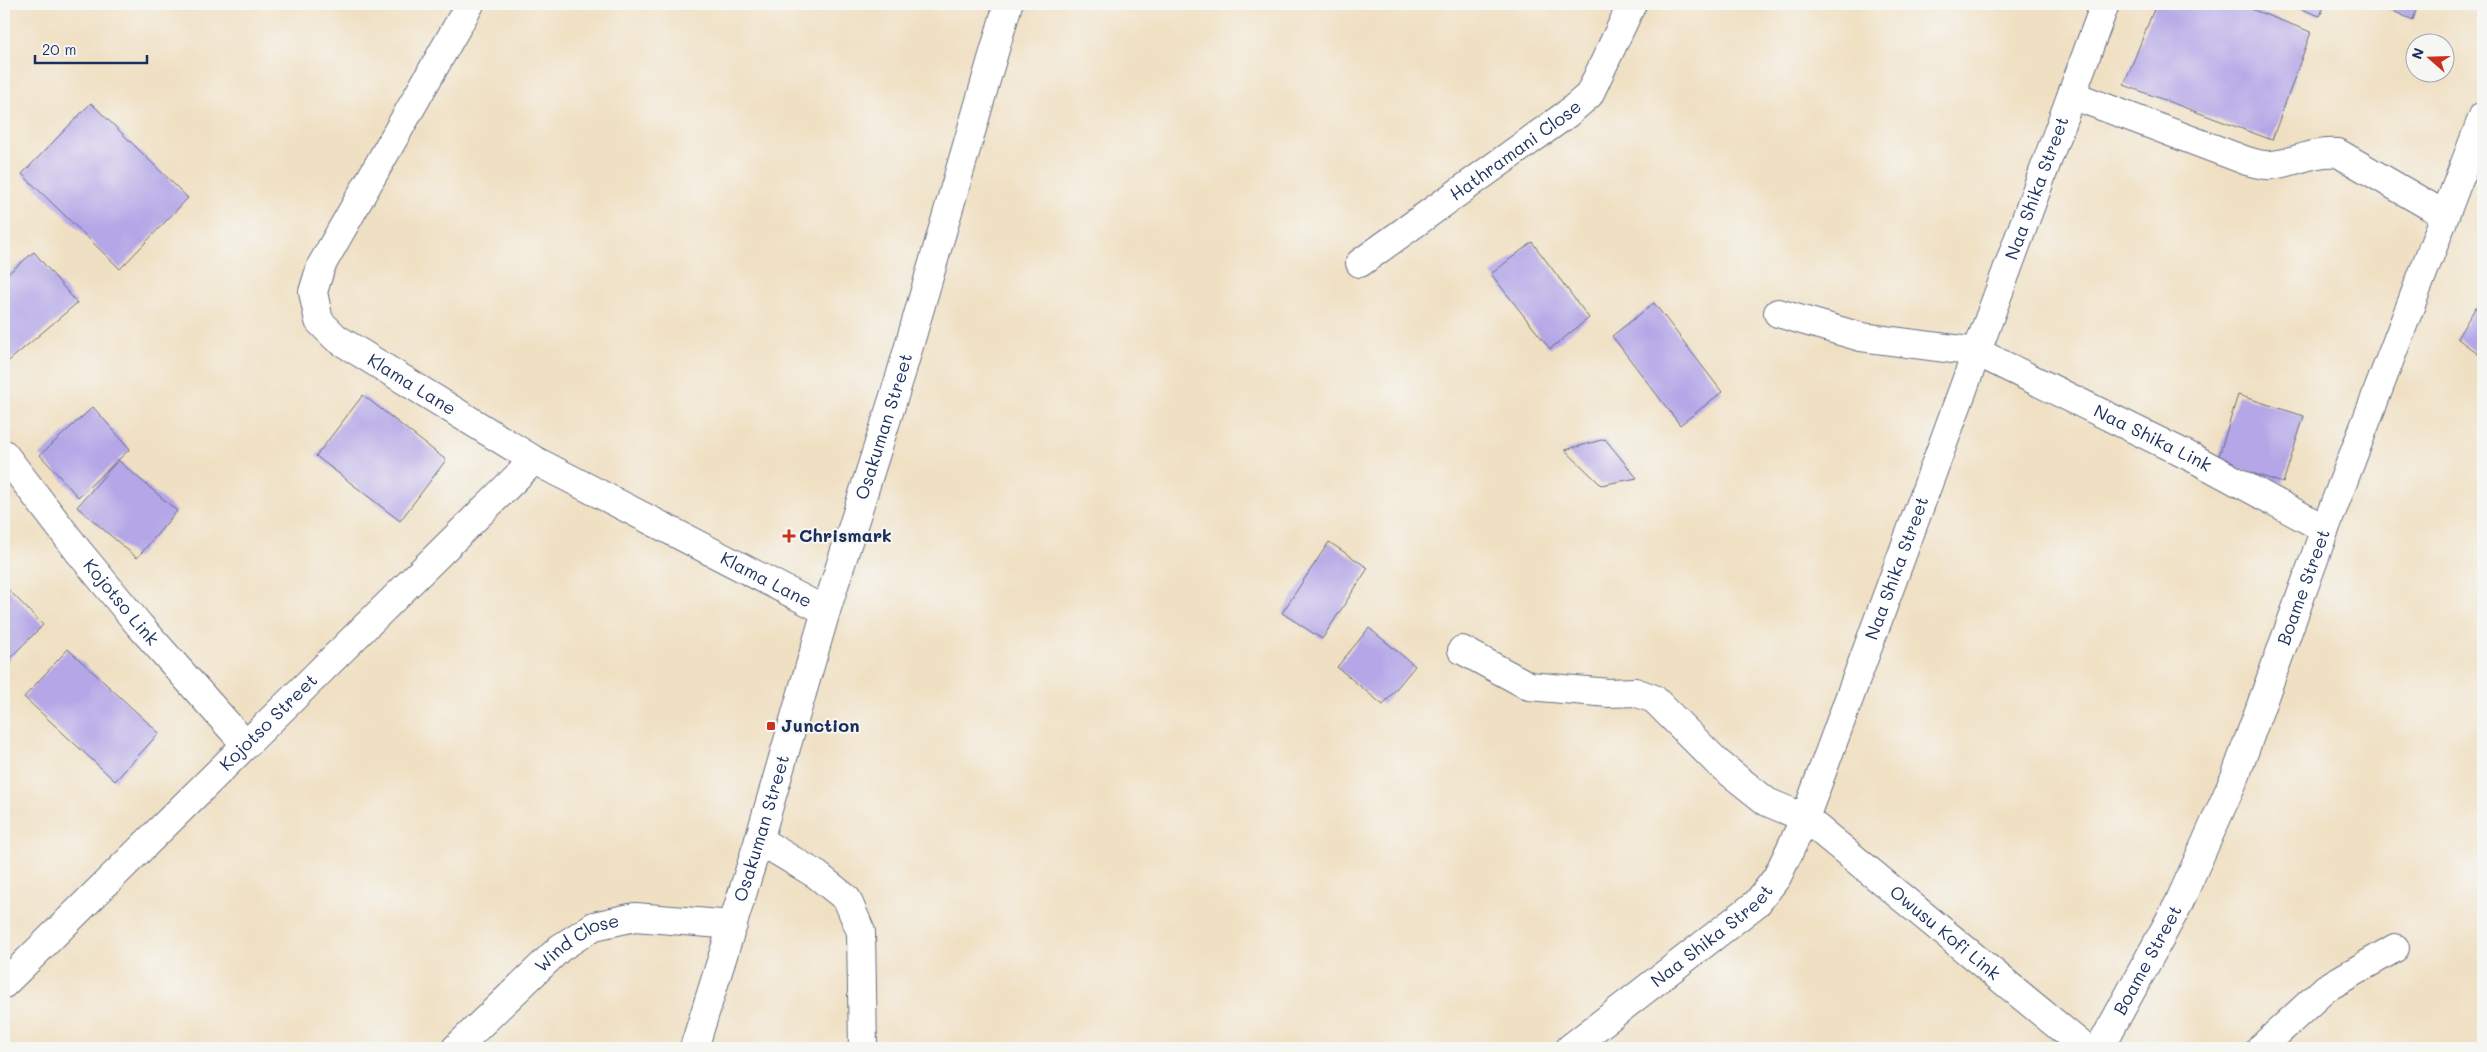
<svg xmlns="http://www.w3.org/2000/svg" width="2487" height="1052" viewBox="0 0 2487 1052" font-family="Mali,sans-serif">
  <rect width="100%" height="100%" fill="#f6f6f2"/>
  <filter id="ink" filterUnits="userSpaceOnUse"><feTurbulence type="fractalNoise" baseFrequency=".02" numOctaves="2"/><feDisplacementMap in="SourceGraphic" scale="10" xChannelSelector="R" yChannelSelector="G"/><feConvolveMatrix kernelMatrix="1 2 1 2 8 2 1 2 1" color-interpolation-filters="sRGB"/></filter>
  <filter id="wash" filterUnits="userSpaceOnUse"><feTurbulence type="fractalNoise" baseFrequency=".0096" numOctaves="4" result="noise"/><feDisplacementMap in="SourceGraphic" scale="20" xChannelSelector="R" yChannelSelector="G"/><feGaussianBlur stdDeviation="1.12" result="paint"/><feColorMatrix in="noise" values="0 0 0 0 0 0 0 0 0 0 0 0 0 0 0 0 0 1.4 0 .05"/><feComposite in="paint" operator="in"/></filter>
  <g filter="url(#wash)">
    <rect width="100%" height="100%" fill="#f0e0c3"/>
    <g id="blocks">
      <path fill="#b4a6e7" d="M 2156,4 L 2238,4 L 2311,32 L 2272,140 L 2124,85 Z
        M 2287,4 L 2325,4 L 2320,16 Z
        M 2377,4 L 2418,4 L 2413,20 Z
        M 91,103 L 188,198 L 120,269 L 22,174 Z
        M 1532,242 L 1589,318 L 1550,349 L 1491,274 Z
        M 34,252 L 77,303 L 4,365 L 4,277 Z
        M 2479,302 L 2483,305 L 2483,358 L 2457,338 Z
        M 1654,303 L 1722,392 L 1680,425 L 1612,336 Z
        M 363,395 L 446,460 L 400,521 L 316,456 Z
        M 2238,395 L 2304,416 L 2283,483 L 2217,462 Z
        M 93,407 L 130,449 L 118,460 L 177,511 L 137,558 L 77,507 L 118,460 L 78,497 L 40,455 Z
        M 1605,439 L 1637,478 L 1601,485 L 1565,450 Z
        M 1329,542 L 1368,568 L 1322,639 L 1282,613 Z
        M 4,585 L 43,625 L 4,664 Z
        M 1369,628 L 1415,666 L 1383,705 L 1337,667 Z
        M 68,649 L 159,733 L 115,781 L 24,697 Z"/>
    </g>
  </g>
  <g filter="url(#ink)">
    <use href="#blocks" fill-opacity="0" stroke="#666d81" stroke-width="1"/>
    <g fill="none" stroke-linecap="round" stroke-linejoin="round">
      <defs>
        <g id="minor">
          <path id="s1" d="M 470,4 L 321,266 L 313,292 L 319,321 L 336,338 L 534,460 L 826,611"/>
          <path d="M 2072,95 L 2247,161 C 2254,163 2263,166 2271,165 C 2296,163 2310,151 2338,153 L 2445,215"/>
          <path id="s2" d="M 1360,263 L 1567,114 L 1589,95 L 1632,4"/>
          <path id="s3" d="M 1778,313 L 1861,337 L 1977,352 L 2197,460 L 2325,529"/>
          <path id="s4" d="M 4,454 L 79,552 L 140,626 L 246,745"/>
          <path id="s5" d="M 1462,650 L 1529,686 L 1609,693 L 1635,692 L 1654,699 L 1718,763 L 1767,802 L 1805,818 L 2085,1048"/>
          <path d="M 759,840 L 817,875 L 847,899 L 861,932 L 863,1048"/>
          <path id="s6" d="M 4,984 L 534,460"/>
          <path id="s7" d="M 456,1048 L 560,948 L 594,926 L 635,917 L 733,925"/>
          <path id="s8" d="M 1570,1048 L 1757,903 L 1777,877 L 1805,818 L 2105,4"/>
          <path id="s9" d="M 2100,1048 L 2178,905 L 2235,777 L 2325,529 L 2483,116"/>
          <path d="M 2261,1048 L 2326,988 L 2395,948"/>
        </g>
        <g id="tertiary">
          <path id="s10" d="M 694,1048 L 759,840 L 826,611 L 900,377 L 1008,4"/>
        </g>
      </defs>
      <use href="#minor" stroke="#666d81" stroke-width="30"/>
      <use href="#tertiary" stroke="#666d81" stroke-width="30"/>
      <use href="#minor" stroke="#fff" stroke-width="28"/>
      <use href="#tertiary" stroke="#fff" stroke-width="28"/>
    </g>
  </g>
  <g fill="#c8321e" stroke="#f6f6f2" stroke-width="2">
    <path d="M786.5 528.5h5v5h5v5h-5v5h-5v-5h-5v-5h5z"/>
    <rect x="766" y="721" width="10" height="10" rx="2.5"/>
  </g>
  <g text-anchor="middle" stroke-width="4" stroke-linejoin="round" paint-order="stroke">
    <g font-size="18" fill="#1b2f5e" stroke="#f6f6f2">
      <text dy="6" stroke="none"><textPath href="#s2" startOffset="192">Hathramani Close</textPath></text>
      <text dy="6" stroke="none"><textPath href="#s8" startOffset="1006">Naa Shika Street</textPath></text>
      <text dy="6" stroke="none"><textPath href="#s1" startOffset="471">Klama Lane</textPath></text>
      <text dy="6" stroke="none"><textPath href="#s10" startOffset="650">Osakuman Street</textPath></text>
      <text dy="6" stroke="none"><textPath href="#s3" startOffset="399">Naa Shika Link</textPath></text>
      <text dy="6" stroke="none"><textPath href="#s8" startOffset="601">Naa Shika Street</textPath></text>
      <text dy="6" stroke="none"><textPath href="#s1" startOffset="876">Klama Lane</textPath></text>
      <text dy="6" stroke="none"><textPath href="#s9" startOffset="505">Boame Street</textPath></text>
      <text dy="6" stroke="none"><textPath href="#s4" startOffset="189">Kojotso Link</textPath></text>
      <text dy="6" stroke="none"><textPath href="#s6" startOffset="372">Kojotso Street</textPath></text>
      <text dy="6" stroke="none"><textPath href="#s10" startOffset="230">Osakuman Street</textPath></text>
      <text dy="6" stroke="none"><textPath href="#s5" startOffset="578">Owusu Kofi Link</textPath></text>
      <text dy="6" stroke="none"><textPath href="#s8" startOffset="181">Naa Shika Street</textPath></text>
      <text dy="6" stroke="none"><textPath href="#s7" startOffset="162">Wind Close</textPath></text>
      <text dy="6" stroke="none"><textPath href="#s9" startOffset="100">Boame Street</textPath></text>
    </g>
    <g font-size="18" font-weight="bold" fill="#1b2f5e" stroke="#f6f6f2" text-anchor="start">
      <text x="799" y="542">Chrismark</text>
      <text x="781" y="732">Junction</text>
    </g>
  </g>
  <rect width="2487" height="1052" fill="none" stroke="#f6f6f2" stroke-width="20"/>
  <g transform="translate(2430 58) rotate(290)"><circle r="24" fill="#f6f6f2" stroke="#9ea6b7"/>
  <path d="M0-4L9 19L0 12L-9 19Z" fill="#c8321e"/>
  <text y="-8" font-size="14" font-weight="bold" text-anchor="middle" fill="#1b2f5e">N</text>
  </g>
  <path d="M35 55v8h112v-8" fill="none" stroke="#1b2f5e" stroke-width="2.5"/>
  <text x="42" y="55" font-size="15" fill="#1b2f5e" stroke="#f6f6f2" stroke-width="4" paint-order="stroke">20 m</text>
</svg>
